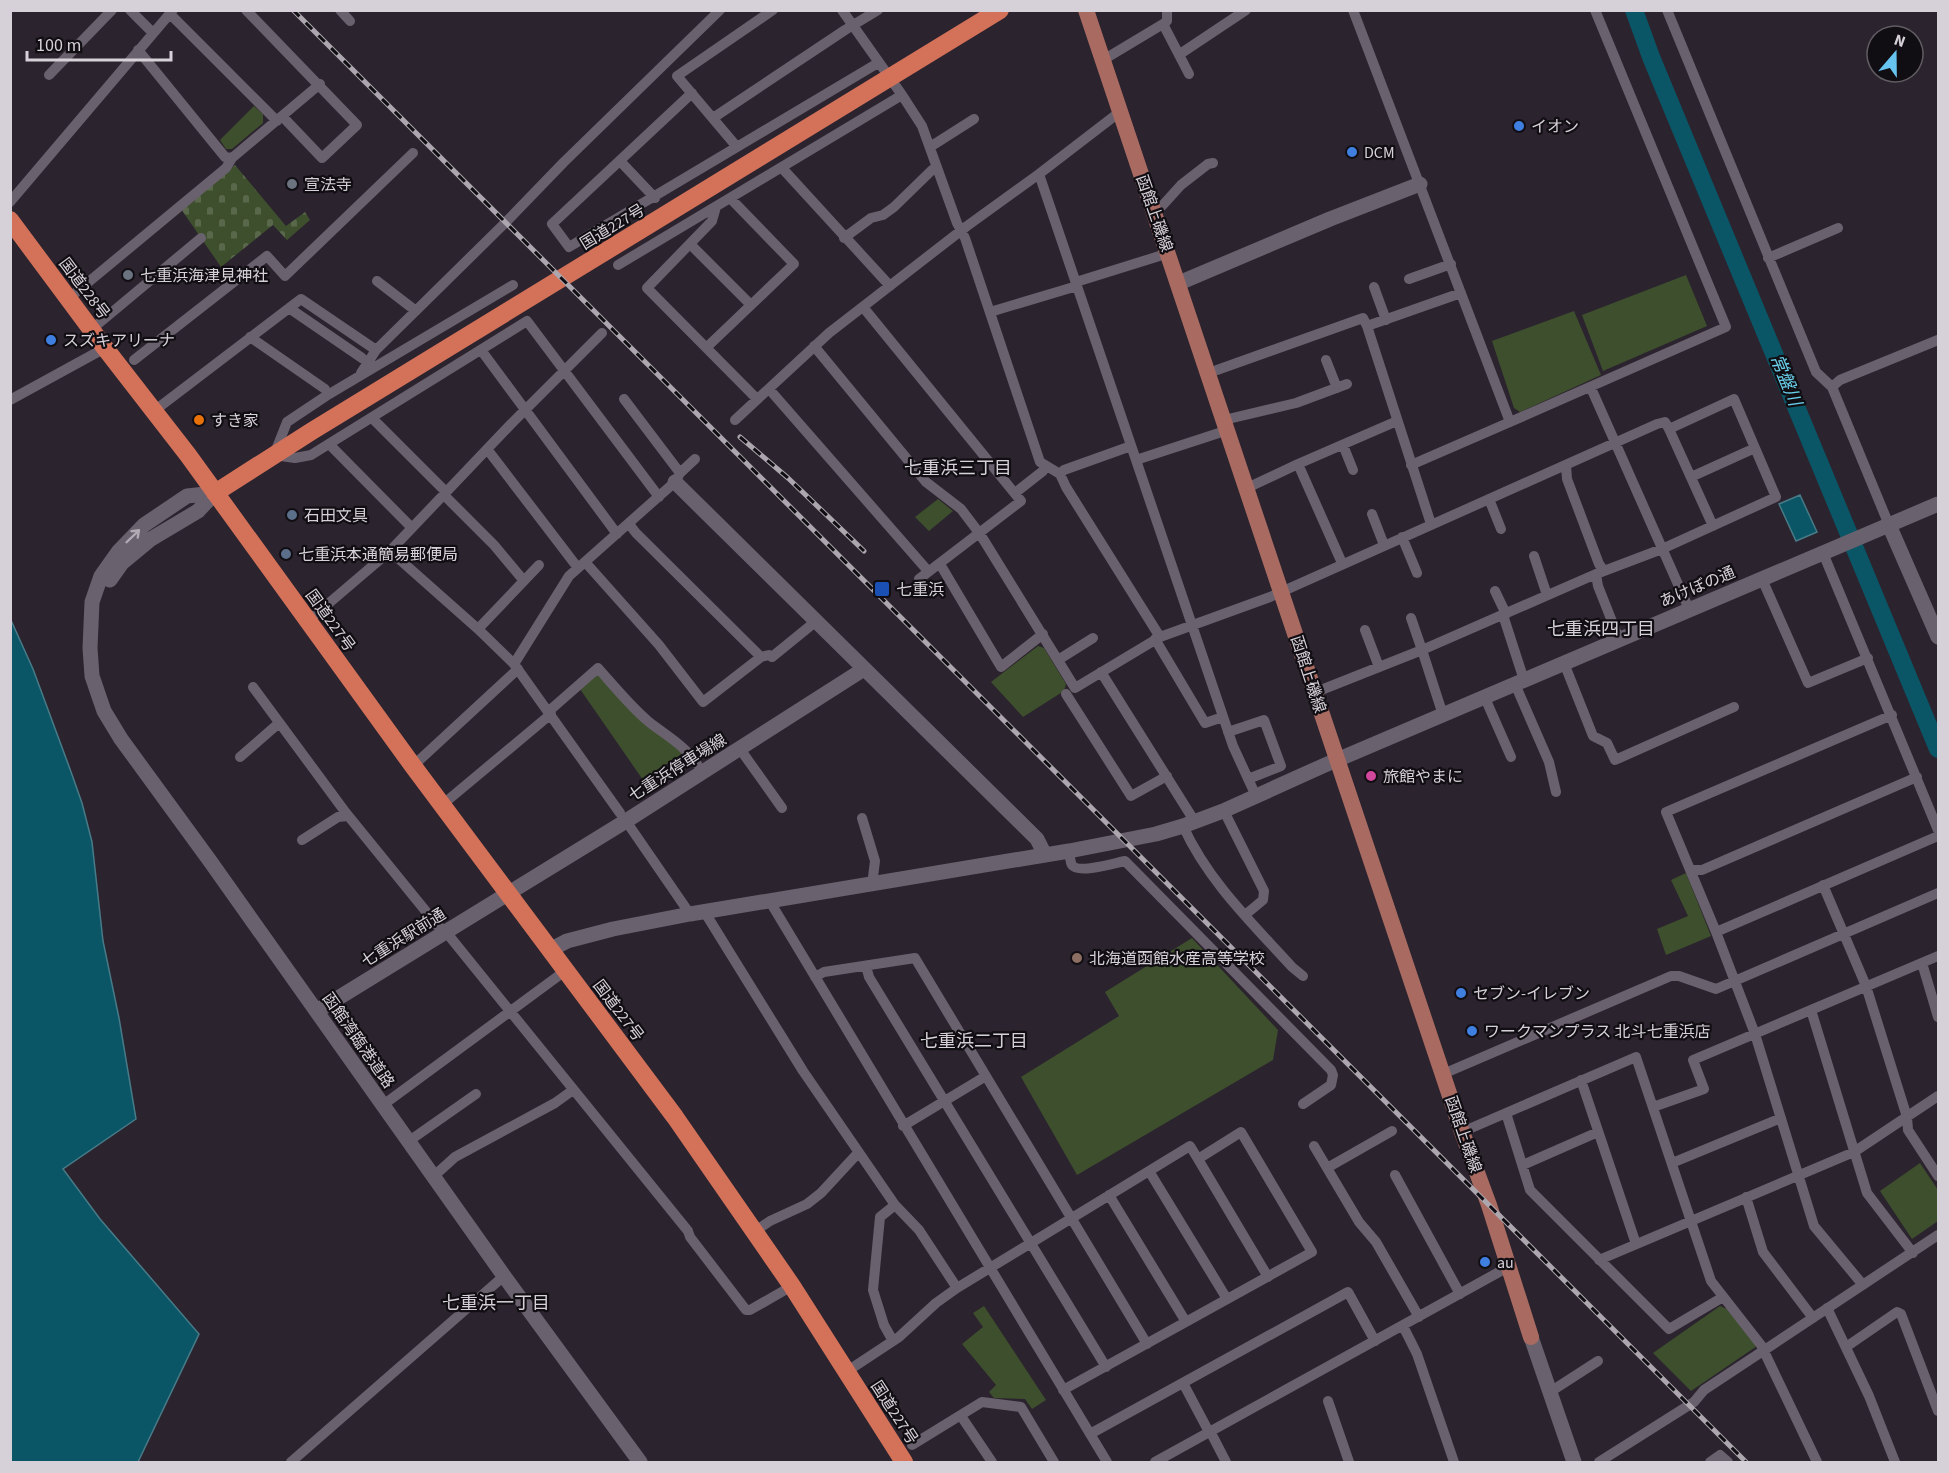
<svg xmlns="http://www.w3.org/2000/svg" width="1949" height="1473" viewBox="0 0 1949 1473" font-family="'Source Sans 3','Noto Sans JP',sans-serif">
  <defs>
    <pattern id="cemetery-stones" width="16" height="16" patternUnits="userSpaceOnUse" patternTransform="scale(1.5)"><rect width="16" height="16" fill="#3e4f2d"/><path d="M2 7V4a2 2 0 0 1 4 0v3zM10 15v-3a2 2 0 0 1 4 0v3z" fill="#59674b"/></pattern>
  </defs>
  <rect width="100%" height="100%" fill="#2b232e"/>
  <path fill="#3e4f2d" d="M 254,106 L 263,114 L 263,123 L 232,149 L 226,149 L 220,140 Z
    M 1686,275 L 1707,326 L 1603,371 L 1582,315 Z
    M 1574,311 L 1601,375 L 1520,412 L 1514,408 L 1492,341 Z
    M 938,499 L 953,511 L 929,531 L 915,517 Z
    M 1038,646 L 1044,648 L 1066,684 L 1064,691 L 1023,717 L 991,682 Z
    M 598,673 L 683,753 L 643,780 L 580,689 Z
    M 1686,873 L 1711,936 L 1666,955 L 1657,929 L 1688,916 L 1671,880 Z
    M 1192,938 L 1278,1030 L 1273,1060 L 1077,1175 L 1021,1077 L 1119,1016 L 1105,992 Z
    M 1920,1163 L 1938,1190 L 1938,1221 L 1912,1239 L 1880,1191 Z
    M 984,1306 L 1046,1400 L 1032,1409 L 1025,1399 L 994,1398 L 989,1392 L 996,1385 L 962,1344 L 983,1327 L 973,1313 Z
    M 1720,1306 L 1727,1309 L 1757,1346 L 1691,1391 L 1653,1353 Z"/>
  <path fill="url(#cemetery-stones)" d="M 235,165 L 286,226 L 305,212 L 310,220 L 287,240 L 273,225 L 221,267 L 181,209 Z"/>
  <path fill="#0b5666" stroke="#487b88" stroke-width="1.5" d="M 1800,495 L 1817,532 L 1796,541 L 1779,504 Z
    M 10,618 L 33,669 L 70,769 L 82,803 L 92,842 L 103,941 L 119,1018 L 136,1119 L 63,1169 L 100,1219 L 199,1334 L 138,1462 L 11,1462 Z"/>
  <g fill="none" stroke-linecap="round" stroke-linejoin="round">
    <path stroke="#0b5666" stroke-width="18" d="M 1634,10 L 1651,57 L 1938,749"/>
    <path stroke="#6a616e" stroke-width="10" d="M 130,10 L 153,33
      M 246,10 L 357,125 L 322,158 L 282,116
      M 340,10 L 350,21
      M 1353,10 L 1510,422 L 1726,327 L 1595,10
      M 1667,10 L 1816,372 L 1832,387 L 1889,525
      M 170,14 L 277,121
      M 1163,24 L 1167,21 L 1167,10
      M 138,50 L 225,157 L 232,158 L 320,84
      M 1180,54 L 1246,10
      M 1103,60 L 1163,24 L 1189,74
      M 49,75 L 112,10
      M 692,93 L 552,224 L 569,247 L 878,63
      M 902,95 L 922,126 L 957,223 L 965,238 L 1040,462 L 1060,474 L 1066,487 L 1160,637
      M 713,118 L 845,30 L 878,10
      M 737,147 L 677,76 L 773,10
      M 930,147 L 974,119
      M 620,161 L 655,198
      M 782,168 L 890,286
      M 1039,174 L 1233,746 L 1256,796
      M 10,202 L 173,10
      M 1162,206 L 1181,185 L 1208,164 L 1213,163
      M 716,207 L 712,221 L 647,288 L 757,399
      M 844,238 L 871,218 L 883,215 L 894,207 L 932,170 L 937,167
      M 690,244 L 751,305
      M 1768,258 L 1838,228
      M 618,265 L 902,95 L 842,10
      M 1409,279 L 1451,264
      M 377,281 L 416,311
      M 1076,282 L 1169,253
      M 513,285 L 326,396 L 287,422 L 274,455 L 295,458 L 311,455 L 527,321 L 659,497
      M 1374,287 L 1386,320
      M 68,299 L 226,168 L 232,158
      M 863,307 L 1021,501 L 919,579
      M 289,308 L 362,358
      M 990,312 L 1077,286
      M 92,329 L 201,238
      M 250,337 L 325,389
      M 814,346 L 926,482 L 961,509 L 980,534 L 1075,688 L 1160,637 L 1270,597 L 1657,424 L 1665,422 L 1669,429 L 1734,399 L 1776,497 L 1662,549 L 1596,574 L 1422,650 L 1316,692
      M 707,347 L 794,264 L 731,199
      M 481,350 L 617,534
      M 134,360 L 267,256 L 285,276 L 413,153
      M 1326,360 L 1337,388
      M 1217,370 L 1363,318 L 1367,326
      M 361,373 L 376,350 L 506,222 L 564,162 L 720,10
      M 1832,387 L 1840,380 L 1938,340
      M 1591,388 L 1689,609
      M 769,389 L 928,571
      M 10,400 L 105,348
      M 154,411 L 301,299 L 376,350
      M 372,418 L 446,492
      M 735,420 L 829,333 L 967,226 L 1039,174 L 1121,111
      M 1224,420 L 1296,403 L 1347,384
      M 1669,429 L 1713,526
      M 329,444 L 412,528
      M 1343,445 L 1353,470
      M 487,449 L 578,568
      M 1136,460 L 1228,430
      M 1411,465 L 1510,422
      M 1566,465 L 1567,479 L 1599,564 L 1604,571
      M 680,473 L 695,459
      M 1060,474 L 1064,470 L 1131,446
      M 1691,477 L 1755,448
      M 1247,488 L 1298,464
      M 1015,493 L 1043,471 L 1046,466
      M 444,495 L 494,545 L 524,581
      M 1489,499 L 1501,529
      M 1372,514 L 1384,545
      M 1431,524 L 1367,326 L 1461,293
      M 1402,537 L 1417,573
      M 390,551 L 478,629 L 514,664 L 620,813
      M 1823,553 L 1938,830
      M 1534,556 L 1547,595
      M 586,563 L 659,645 L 703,702 L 761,657 L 636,533 L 629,524
      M 1342,563 L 1298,464 L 1397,421
      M 940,564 L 1001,667 L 1043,634
      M 1596,574 L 1598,586 L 1619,639
      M 1762,579 L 1808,683 L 1868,658
      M 1495,591 L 1506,614
      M 1503,615 L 1524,680
      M 1411,618 L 1422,650
      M 308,621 L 390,551 L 511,424 L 602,333
      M 478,629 L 539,565
      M 1365,630 L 1379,667
      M 1155,639 L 1205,723 L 1223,717
      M 1422,650 L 1443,715
      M 761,657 L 769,655 L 772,657 L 815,622
      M 1058,660 L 1093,638
      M 1564,663 L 1593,736 L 1607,743 L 1615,760 L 1734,707
      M 514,664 L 569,576 L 675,482 L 680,473 L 624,399
      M 1101,672 L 1195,822
      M 1515,684 L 1549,762 L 1556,792
      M 253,687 L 346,813 L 437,925 L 446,932 L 688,1231 L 690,1237 L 746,1310 L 750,1310 L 792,1286
      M 1066,694 L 1131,796 L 1167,776
      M 1485,698 L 1511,757
      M 549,711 L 598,668 C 614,686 630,706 649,722 C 667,736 684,745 697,764
      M 1228,732 L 1264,720 L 1281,766 L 1248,779
      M 740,749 L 782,808
      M 240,757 L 279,723
      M 413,766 L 518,669
      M 442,805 L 551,714
      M 1224,811 L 1264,891 L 1263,900 L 1245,915
      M 862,818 L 875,861 L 873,877
      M 626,821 L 690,914
      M 1183,826 C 1208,881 1252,923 1292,967 L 1303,976
      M 302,840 L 338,817 L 348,816
      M 1069,851 C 1070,855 1070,862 1072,865 C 1078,874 1115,863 1125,861 L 1331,1070 L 1333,1075 L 1331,1085 L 1303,1104
      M 1691,870 L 1702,870 L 1917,777
      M 1823,885 L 1866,986 L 1907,1117 L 1908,1130 L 1938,1176
      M 769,900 L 1107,1462
      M 704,911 L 803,1071 L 895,1205 L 880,1217 L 873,1290 L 884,1325 L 893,1341
      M 1716,932 L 1938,836
      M 1922,963 L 1938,1017
      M 866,966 L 869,977 L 1106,1367
      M 815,977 L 824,972 L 915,958 L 1147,1344
      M 1811,1010 L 1867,1193 L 1913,1253
      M 1443,1074 L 1671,976 L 1679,976 L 1716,989 L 1938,893
      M 1581,1080 L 1636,1244
      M 383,1105 L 565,971
      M 1653,1107 L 1704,1089 L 1693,1060 L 1938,956
      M 1506,1113 L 1530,1190 L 1669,1329 L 1723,1297
      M 903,1126 L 986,1076
      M 1462,1132 L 1636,1057 L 1711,1281 L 1761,1345 L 1817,1462
      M 409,1141 L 476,1094
      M 1314,1146 L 1359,1222 L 1376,1242 L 1419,1317
      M 1198,1159 L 1268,1277
      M 1672,1163 L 1781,1118
      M 1523,1165 L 1598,1132
      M 1327,1168 L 1392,1131
      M 1149,1171 L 1227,1299
      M 1395,1175 L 1460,1294
      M 434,1176 L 455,1157 L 555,1103 L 573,1090
      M 1109,1195 L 1186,1322
      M 1746,1197 L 1763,1252 L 1813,1318
      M 895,1205 L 919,1230 L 957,1288
      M 754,1232 L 770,1221 L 807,1204 L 821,1193 L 858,1153
      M 1599,1260 L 1854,1152 L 1938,1096
      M 1863,1285 L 1814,1226 L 1755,1034 L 1716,932 L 1666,812 L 1892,715
      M 1827,1308 L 1869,1396 L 1895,1462
      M 1403,1326 L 1417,1354 L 1454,1462
      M 1846,1347 L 1897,1312 L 1901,1314 L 1938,1411
      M 846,1372 L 899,1337 L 936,1303 L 957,1288 L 1190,1146 L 1198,1159 L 1241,1132 L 1312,1252 L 1063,1390
      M 1183,1383 L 1209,1432
      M 1550,1392 L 1598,1361
      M 1328,1401 L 1349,1462
      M 961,1416 L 992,1462
      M 1210,1431 L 1226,1462
      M 1090,1434 L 1348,1292 L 1375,1341
      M 912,1445 L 982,1402 L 1021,1407 L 1054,1462
      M 291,1462 L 504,1276
      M 1155,1462 L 1508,1267
      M 1599,1462 L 1694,1402 L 1704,1390 L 1938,1235
      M 1710,1462 L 1720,1455 L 1728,1462"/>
    <path stroke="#6a616e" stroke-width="15" d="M 1179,283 L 1330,219 L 1420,184
      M 675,482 L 1037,839 L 1045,855
      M 215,493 L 187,496 L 144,525 L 118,552 L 101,576 L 92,602 L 90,648 L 92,676 L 104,711 L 121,739 L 210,861 L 504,1276 L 640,1462
      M 1889,525 L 1938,637
      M 110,580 L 122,563 L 151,539 L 198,511 L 215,493
      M 550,950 L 567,941 L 613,929 L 690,914 L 1069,851 L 1156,834 L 1183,826 L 1223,811 L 1325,765 L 1938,504
      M 317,1011 L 626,821 L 864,669
      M 1531,1337 L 1574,1462"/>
    <path stroke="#a96b61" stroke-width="16" d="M 1086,10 L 1462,1132 L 1489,1205 L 1531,1337"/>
    <path stroke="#d37159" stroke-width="18" d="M 10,220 L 105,348 L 188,455 L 413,766 L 675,1117 L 792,1286 L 904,1462
      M 215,493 L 312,431 L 1000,10"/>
    <defs>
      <path id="rail" d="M 293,10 L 1746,1462
        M 740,437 L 788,478 L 864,551"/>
    </defs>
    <use href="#rail" stroke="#aca6ae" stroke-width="5"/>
    <use href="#rail" stroke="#110e13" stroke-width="3" stroke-dasharray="9" stroke-linecap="butt"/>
  </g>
  <defs><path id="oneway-shaft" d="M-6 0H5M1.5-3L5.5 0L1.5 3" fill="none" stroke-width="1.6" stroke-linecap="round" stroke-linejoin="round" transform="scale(1.5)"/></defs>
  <use stroke="#b0aab3" href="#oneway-shaft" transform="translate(133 536) rotate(-44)"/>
  <g fill="#3f7fe0" stroke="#110e13" stroke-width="2">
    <circle cx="1519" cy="126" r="6"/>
    <circle cx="1352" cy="152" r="6"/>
    <circle cx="51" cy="340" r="6"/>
    <circle cx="1461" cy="993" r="6"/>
    <circle cx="1472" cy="1031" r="6"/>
    <circle cx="1485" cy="1262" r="6"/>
  </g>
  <g fill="#6b7280" stroke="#110e13" stroke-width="2">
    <circle cx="292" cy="184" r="6"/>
    <circle cx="128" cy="275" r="6"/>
  </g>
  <circle fill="#e8710a" stroke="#110e13" stroke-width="2" cx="199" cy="420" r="6"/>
  <g fill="#5c6f8a" stroke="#110e13" stroke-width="2">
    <circle cx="292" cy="515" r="6"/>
    <circle cx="286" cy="554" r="6"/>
  </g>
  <rect fill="#1a4fb4" stroke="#110e13" stroke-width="2" x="874" y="581" width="16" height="16" rx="3"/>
  <circle fill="#d1479c" stroke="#110e13" stroke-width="2" cx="1371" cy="776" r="6"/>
  <circle fill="#8d6e63" stroke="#110e13" stroke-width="2" cx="1077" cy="958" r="6"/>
  <g text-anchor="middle" stroke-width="4.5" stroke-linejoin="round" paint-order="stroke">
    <g font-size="16" fill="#d6d1d8" stroke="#110e13" text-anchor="start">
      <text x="1531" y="132">イオン</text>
      <text x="1364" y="158">DCM</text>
      <text x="304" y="190">宣法寺</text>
      <text x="140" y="281">七重浜海津見神社</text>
      <text x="63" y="346">スズキアリーナ</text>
      <text x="211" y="426">すき家</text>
      <text x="304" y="521">石田文具</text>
      <text x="298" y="560">七重浜本通簡易郵便局</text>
      <text x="896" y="595">七重浜</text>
      <text x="1383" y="782">旅館やまに</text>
      <text x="1089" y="964">北海道函館水産高等学校</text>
      <text x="1473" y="999">セブン-イレブン</text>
      <text x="1484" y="1037">ワークマンプラス 北斗七重浜店</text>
      <text x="1497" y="1268">au</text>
    </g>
    <g font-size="16" fill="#d6d1d8" stroke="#110e13">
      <text transform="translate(1155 213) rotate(71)" y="6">函館上磯線</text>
      <text transform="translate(612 226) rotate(-31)" y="6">国道227号</text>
      <text transform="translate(85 288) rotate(53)" y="6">国道228号</text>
      <text transform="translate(1697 586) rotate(-23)" y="6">あけぼの通</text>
      <text transform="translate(331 620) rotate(54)" y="6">国道227号</text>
      <text transform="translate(1309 674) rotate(72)" y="6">函館上磯線</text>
      <text transform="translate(677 767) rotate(-32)" y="6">七重浜停車場線</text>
      <text transform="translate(403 937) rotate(-32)" y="6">七重浜駅前通</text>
      <text transform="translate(619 1010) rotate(53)" y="6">国道227号</text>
      <text transform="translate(359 1040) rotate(55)" y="6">函館湾臨港道路</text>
      <text transform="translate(1464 1134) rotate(71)" y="6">函館上磯線</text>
      <text transform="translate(895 1412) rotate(57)" y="6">国道227号</text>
    </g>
    <g font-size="18" font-style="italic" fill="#6acfea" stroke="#110e13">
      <text transform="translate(1786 380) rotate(68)" y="6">常盤川</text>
    </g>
    <g font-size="18" fill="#d6d1d8" stroke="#110e13">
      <text x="958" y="474">七重浜三丁目</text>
      <text x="1601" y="635">七重浜四丁目</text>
      <text x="974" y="1047">七重浜二丁目</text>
      <text x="496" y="1309">七重浜一丁目</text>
    </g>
  </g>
  <rect width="1949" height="1473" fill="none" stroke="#d6d1d8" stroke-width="24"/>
  <g transform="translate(1895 54) rotate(20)"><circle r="28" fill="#110e13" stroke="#605c62" stroke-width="1.5"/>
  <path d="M0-4.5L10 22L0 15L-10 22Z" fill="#67c4f0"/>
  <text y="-9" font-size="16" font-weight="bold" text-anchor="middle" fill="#d6d1d8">N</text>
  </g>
  <path d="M27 51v9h144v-9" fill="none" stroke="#d6d1d8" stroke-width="3"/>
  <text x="36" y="51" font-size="18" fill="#d6d1d8" stroke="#110e13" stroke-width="4.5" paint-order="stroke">100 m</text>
</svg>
